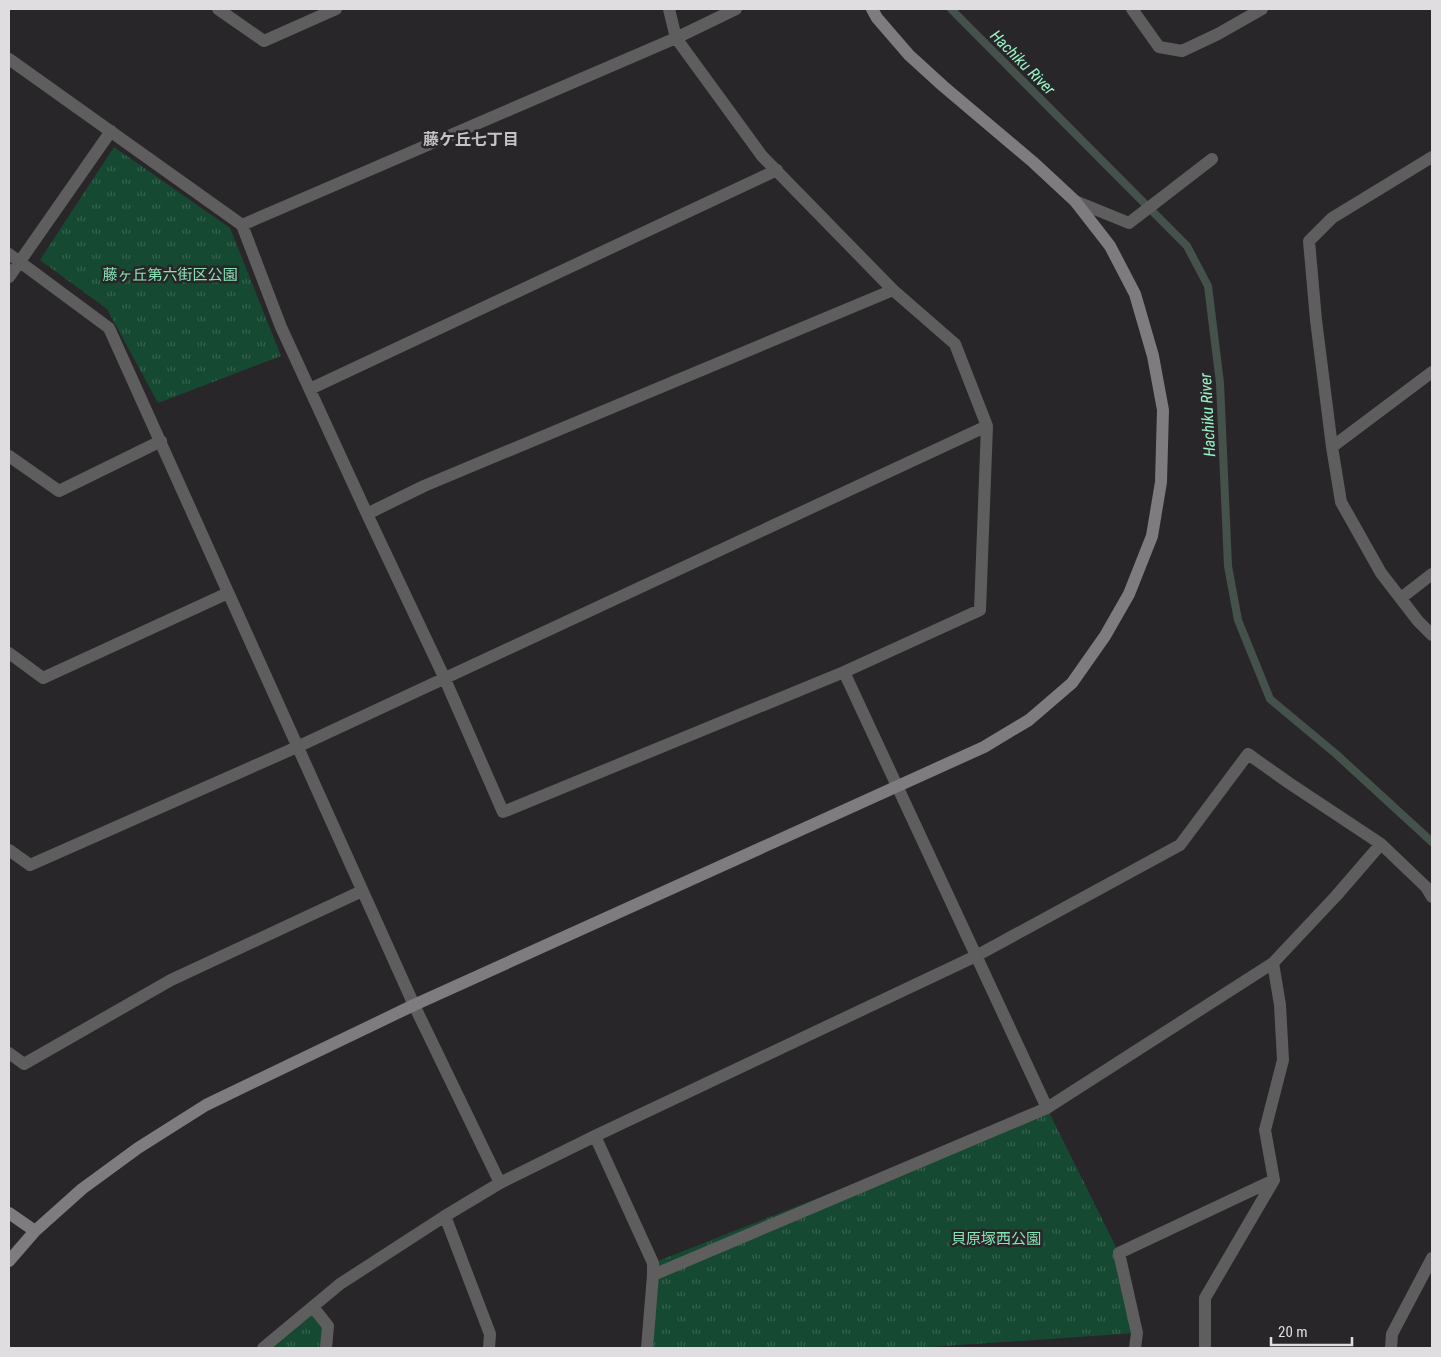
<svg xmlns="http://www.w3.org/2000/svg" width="1441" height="1357" viewBox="0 0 1441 1357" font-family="'Roboto Condensed','Noto Sans JP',sans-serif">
  <defs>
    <pattern id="park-tufts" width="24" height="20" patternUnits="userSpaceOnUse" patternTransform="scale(1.25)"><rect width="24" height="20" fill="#154931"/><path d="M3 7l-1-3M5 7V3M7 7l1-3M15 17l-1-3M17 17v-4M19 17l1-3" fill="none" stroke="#37634e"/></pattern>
  </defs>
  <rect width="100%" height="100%" fill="#29262a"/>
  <path fill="url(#park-tufts)" d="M 114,147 L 230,228 L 281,356 L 158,403 L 107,309 L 40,260 Z
    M 1047,1108 L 1119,1253 L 1137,1333 L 915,1348 L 646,1348 L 653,1263 Z
    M 313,1307 L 328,1326 L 326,1348 L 263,1348 Z"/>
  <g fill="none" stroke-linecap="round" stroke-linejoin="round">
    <path stroke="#45524b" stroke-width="8" d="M 951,9 L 1187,246 L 1208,286 L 1220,383 L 1228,566 L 1238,620 L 1270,699 L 1336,754 L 1432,842"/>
    <path stroke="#5f5e5f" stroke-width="12" d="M 218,9 L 264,41 L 336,9
      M 1132,9 L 1159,47 L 1182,51 L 1218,34 L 1262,9
      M 9,59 L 242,225 L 281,327 L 367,514 L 444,677 L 503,812 L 844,672 L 980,610 L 987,426 L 955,344 L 893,290 L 762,156 L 676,38 L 669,9
      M 1432,157 L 1332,218 L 1309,241 L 1316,320 L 1332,447 L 1341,502 L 1381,573 L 1418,621 L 1432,635
      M 1075,201 L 1129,223 L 1212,159
      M 242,225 L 676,38 L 736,9
      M 9,254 L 109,328 L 414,1005 L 500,1183
      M 9,277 L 111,131
      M 310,389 L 777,170
      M 1332,447 L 1432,372
      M 9,456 L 59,491 L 161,441
      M 367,514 L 424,486 L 893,290
      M 1401,598 L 1432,574
      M 9,653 L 43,678 L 228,593
      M 844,672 L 1047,1108
      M 9,850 L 30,865 L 297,747 L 987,426
      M 9,1053 L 24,1064 L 171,980 L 362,891
      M 595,1136 L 653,1263 L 653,1275 L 647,1348
      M 445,1216 L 490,1334 L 489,1348
      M 653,1275 L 1047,1108 L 1273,963 L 1336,896 L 1381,844
      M 313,1307 L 328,1326 L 326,1348
      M 263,1348 L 340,1284 L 445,1216 L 500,1183 L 595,1136 L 976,956 L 1180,845 L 1248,754 L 1289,783 L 1381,844 L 1426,887 L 1432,897
      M 1135,1348 L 1137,1333 L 1119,1253 L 1274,1180
      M 1205,1348 L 1205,1298 L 1274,1180 L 1265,1130 L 1283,1060 L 1280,1005 L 1273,963
      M 1391,1348 L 1392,1334 L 1432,1258"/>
    <path stroke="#7e7c7f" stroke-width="12" d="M 9,1213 L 35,1231
      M 9,1261 L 35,1231 L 82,1189 L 138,1148 L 206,1105 L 414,1005 L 984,747 L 1029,720 L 1072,683 L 1105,636 L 1129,594 L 1152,536 L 1161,482 L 1163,410 L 1153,356 L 1135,294 L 1110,246 L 1075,201 L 1033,162 L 943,86 L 909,55 L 877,18 L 872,9"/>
  </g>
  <g text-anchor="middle" stroke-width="5" stroke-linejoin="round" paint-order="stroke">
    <g font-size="15" fill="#86e3b3" stroke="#29262a">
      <text x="170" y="280">藤ヶ丘第六街区公園</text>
      <text x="996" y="1244">貝原塚西公園</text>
    </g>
    <g font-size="16" font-style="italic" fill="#99f5c5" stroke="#29262a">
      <text transform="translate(1023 62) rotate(45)" y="6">Hachiku River</text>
      <text transform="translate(1207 415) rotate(-93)" y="6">Hachiku River</text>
    </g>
    <g font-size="16" font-weight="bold" fill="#c6c2c6" stroke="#29262a">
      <text x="471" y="145">藤ケ丘七丁目</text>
    </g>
  </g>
  <rect width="1441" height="1357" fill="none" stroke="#dfdddf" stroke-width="20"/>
  <path d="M1271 1337v8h81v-8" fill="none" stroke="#dfdddf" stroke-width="2.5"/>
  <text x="1278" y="1337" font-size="15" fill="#dfdddf" stroke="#29262a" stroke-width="4" paint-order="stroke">20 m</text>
</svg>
